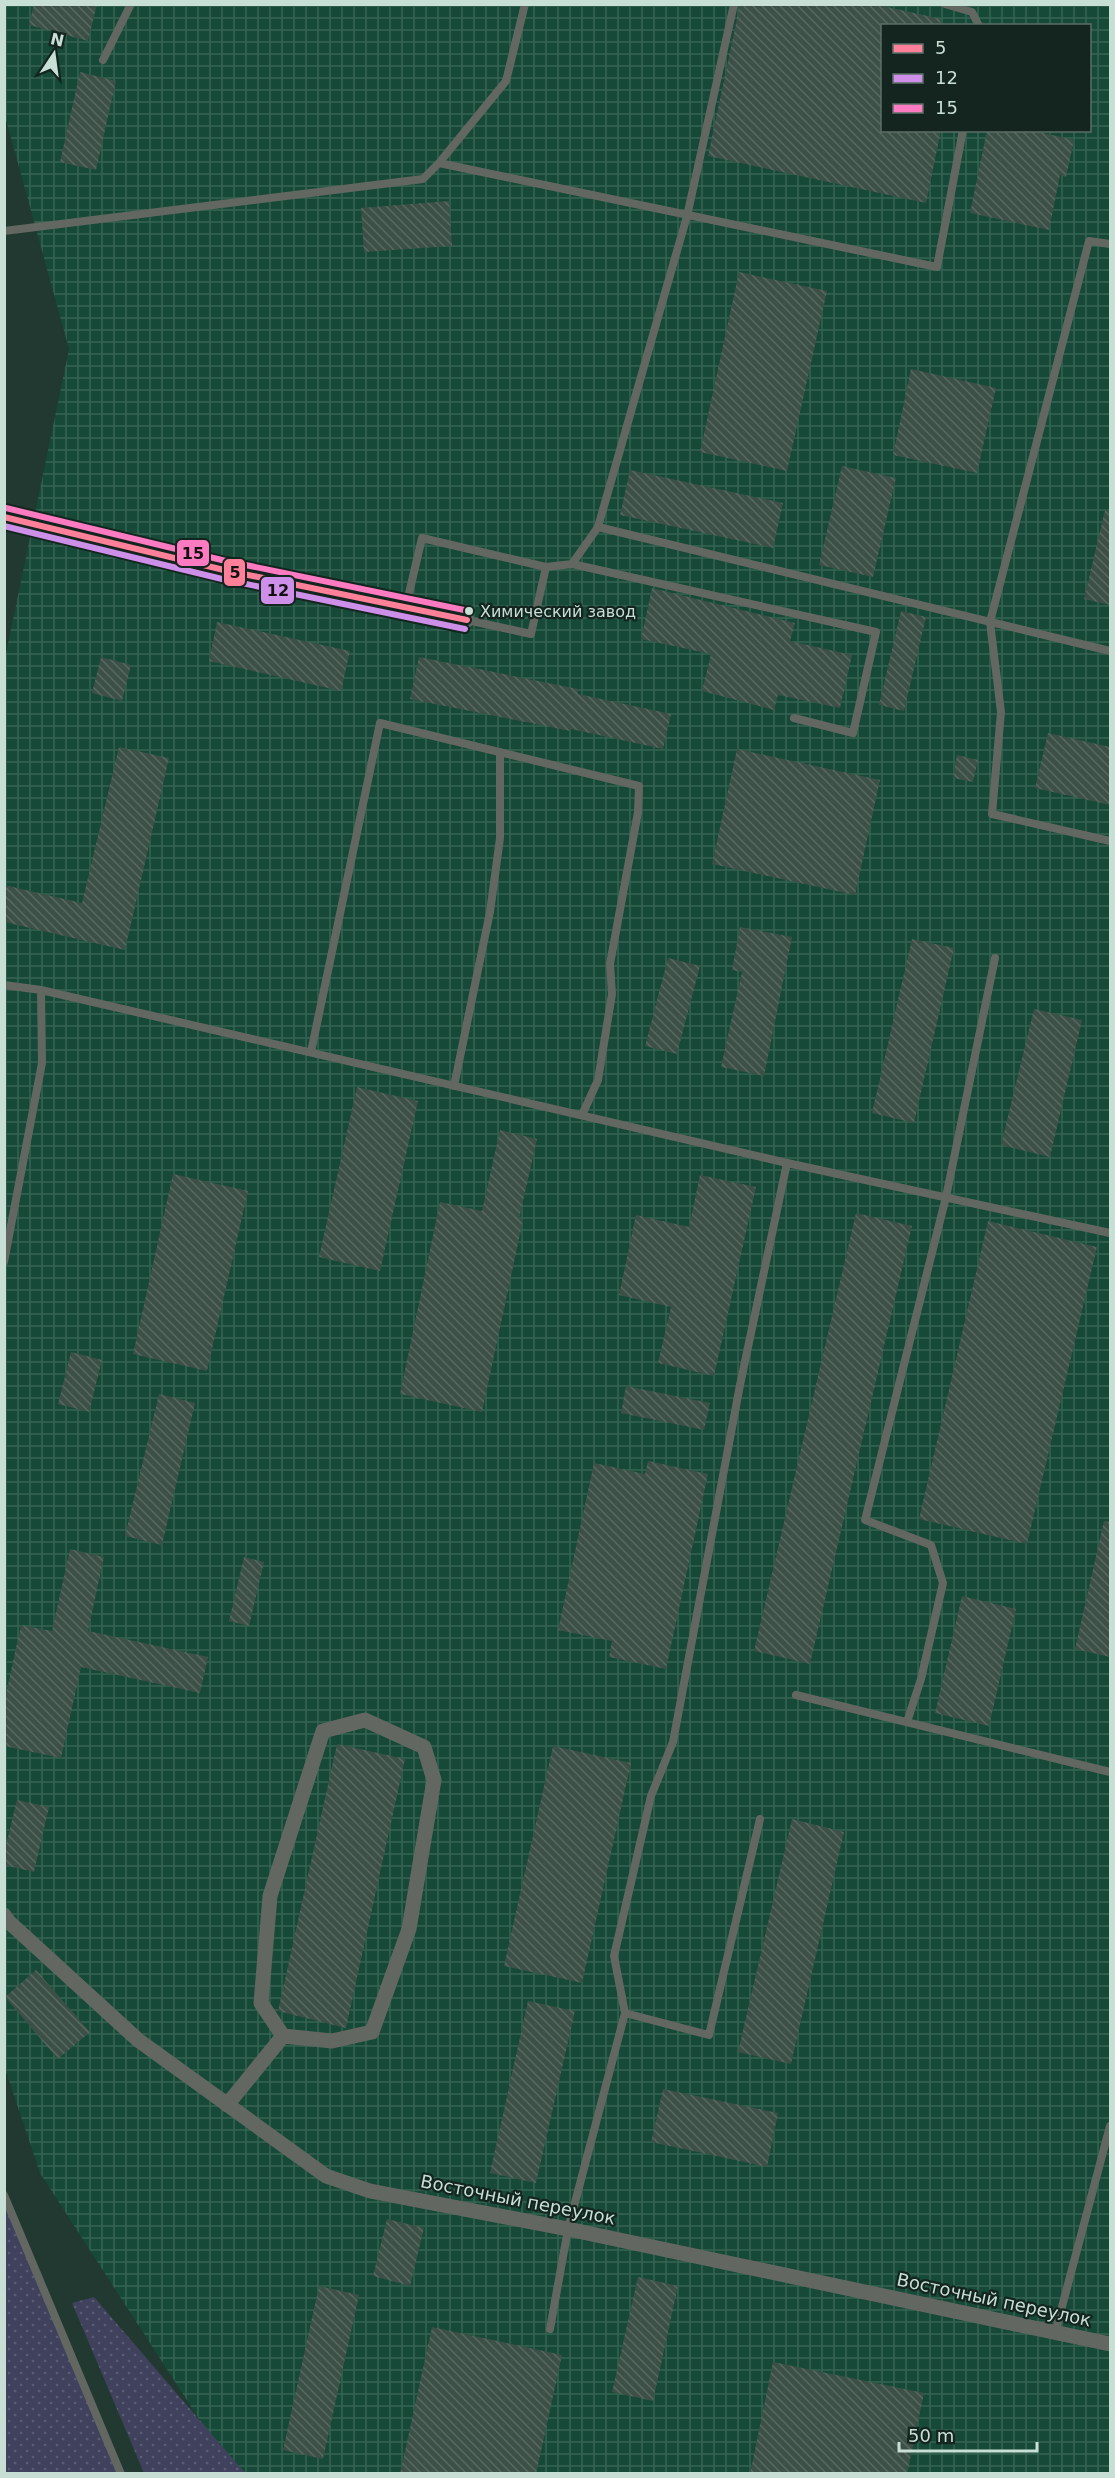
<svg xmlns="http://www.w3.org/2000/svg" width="1115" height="2478" viewBox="0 0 1115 2478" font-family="'DejaVu Sans',sans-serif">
  <defs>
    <pattern id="industrial-grid" width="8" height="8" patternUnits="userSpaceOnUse" patternTransform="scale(1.5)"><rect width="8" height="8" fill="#164937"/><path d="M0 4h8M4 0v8" fill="none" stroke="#366353"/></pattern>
    <pattern id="garden-dots" width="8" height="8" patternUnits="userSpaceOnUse" patternTransform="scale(1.5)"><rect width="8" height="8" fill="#3f415d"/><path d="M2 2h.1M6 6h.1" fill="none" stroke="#595c73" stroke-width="1.8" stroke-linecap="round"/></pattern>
    <pattern id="building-back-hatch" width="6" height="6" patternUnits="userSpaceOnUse" patternTransform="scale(1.5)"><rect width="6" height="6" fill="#3c5047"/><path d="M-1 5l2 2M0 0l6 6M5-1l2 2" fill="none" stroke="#576961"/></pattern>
  </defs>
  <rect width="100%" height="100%" fill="#213930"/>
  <path fill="url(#industrial-grid)" fill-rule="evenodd" d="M 4,5 L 1110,5 L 1110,2473 L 234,2473 L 40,2173 L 4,2066 L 4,663 L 69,349 L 5,116 ZM 882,26 L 1090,26 L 1090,130 L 882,130 Z"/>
  <path fill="url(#garden-dots)" d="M 4,2203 L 119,2473 L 5,2473 Z
    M 94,2297 L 245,2473 L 144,2473 L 72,2303 Z"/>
  <path fill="url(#building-back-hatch)" d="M 34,4 L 97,4 L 88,41 L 29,25 Z
    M 740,4 L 874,4 L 941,19 L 940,26 L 882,26 L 882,130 L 941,130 L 926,203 L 708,156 Z
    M 80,72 L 116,81 L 96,170 L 60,162 Z
    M 987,130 L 1030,130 L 1074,140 L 1066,177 L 1060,175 L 1049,230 L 970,213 Z
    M 449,201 L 452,246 L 364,252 L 361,208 Z
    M 739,272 L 827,291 L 787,471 L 700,452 Z
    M 911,369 L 996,388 L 977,473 L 893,455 Z
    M 842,466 L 896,478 L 873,577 L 819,565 Z
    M 630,470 L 783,503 L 773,548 L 620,515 Z
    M 1105,510 L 1110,511 L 1110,605 L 1084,599 Z
    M 652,588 L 795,623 L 790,641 L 852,655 L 840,708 L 778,695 L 774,710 L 702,691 L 711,654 L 641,639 Z
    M 901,611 L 926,617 L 904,711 L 879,705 Z
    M 217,622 L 350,651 L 341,691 L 209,661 Z
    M 101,657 L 131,665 L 122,701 L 92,693 Z
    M 419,657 L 578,689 L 578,694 L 671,714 L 663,749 L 571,729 L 570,731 L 410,699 Z
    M 1048,733 L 1110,747 L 1110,805 L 1035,788 Z
    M 119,747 L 169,758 L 125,950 L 4,922 L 4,885 L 82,903 Z
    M 737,749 L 880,780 L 855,895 L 712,864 Z
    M 957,755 L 978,760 L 973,782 L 953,778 Z
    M 740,927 L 792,937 L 764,1076 L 721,1067 L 742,972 L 732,970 Z
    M 912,939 L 954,948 L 914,1123 L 872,1113 Z
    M 668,958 L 700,966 L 677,1054 L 645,1046 Z
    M 1034,1009 L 1082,1020 L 1050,1157 L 1001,1145 Z
    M 357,1087 L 418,1101 L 380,1271 L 319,1257 Z
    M 500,1130 L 537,1139 L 519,1219 L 523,1220 L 482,1412 L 400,1394 L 440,1202 L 482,1211 Z
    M 173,1174 L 248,1191 L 207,1371 L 133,1354 Z
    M 700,1175 L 756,1187 L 714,1376 L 658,1363 L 671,1307 L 619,1295 L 636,1215 L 689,1227 Z
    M 856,1213 L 912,1226 L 810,1664 L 754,1651 Z
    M 988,1221 L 1097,1247 L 1027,1544 L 919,1519 Z
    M 71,1352 L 102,1360 L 89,1412 L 58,1404 Z
    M 626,1386 L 710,1403 L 704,1430 L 621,1413 Z
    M 159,1394 L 195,1403 L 162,1545 L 125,1536 Z
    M 648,1461 L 708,1474 L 666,1669 L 609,1657 L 612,1641 L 558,1630 L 594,1463 L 645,1474 Z
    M 1104,1521 L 1110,1522 L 1110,1657 L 1075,1649 Z
    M 70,1549 L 104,1557 L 88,1631 L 208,1657 L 200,1693 L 81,1667 L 61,1758 L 4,1746 L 4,1703 L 21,1625 L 52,1631 Z
    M 244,1557 L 264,1562 L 249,1626 L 229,1621 Z
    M 962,1596 L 1016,1609 L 989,1726 L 935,1713 Z
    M 337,1744 L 405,1759 L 346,2028 L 278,2011 Z
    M 553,1746 L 631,1763 L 582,1983 L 504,1966 Z
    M 17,1800 L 49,1807 L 34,1872 L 4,1865 L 4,1853 Z
    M 792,1819 L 844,1832 L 791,2064 L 738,2052 Z
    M 36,1970 L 90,2032 L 58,2059 L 5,1997 Z
    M 528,2001 L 575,2011 L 536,2183 L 490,2173 Z
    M 663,2089 L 778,2113 L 767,2167 L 651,2142 Z
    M 387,2219 L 424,2228 L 410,2286 L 373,2276 Z
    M 638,2277 L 678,2286 L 653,2401 L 612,2392 Z
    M 319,2286 L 359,2295 L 323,2459 L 283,2450 Z
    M 432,2327 L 562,2355 L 536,2474 L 400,2474 Z
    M 773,2362 L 924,2393 L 907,2474 L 750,2474 Z"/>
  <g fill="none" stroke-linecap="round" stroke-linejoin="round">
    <path stroke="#636761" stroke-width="8" d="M 734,4 L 687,216 L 598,527 L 1110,651
      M 945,4 L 972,12 L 979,26
      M 103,60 L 131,4
      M 439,163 L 506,81 L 525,4
      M 4,231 L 423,179 L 439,163 L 937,267 L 963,130
      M 1110,244 L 1089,241 L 990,622 L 1001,712 L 992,814 L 1110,841
      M 598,527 L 572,564 L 876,632 L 853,733 L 794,718
      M 546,567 L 572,564
      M 406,606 L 422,538 L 546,567 L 531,634 L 467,620
      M 4,985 L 41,990 L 787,1163 L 1110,1233
      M 311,1052 L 380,723 L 639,786 L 638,812 L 610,964 L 612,994 L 598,1080 L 582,1115
      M 454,1086 L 490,912 L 500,838 L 500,752
      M 4,1262 L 42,1063 L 41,990
      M 796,1695 L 1110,1772
      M 907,1722 L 921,1679 L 943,1583 L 931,1545 L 865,1520 L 946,1197 L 995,958
      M 625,2013 L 709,2035 L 760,1819
      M 4,2195 L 121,2474
      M 550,2329 L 568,2229 L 625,2013 L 614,1956 L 651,1796 L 673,1742 L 740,1385 L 787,1163
      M 1055,2333 L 1110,2126"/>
    <path stroke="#636761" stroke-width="15" d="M 4,517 L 224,570 L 467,620
      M 4,1915 L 9,1922 L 138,2040 L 326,2176 L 370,2191 L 568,2229 L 1110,2344
      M 227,2105 L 283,2036 L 261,2003 L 270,1896 L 323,1731 L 365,1720 L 424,1747 L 434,1780 L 409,1929 L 372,2032 L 332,2041 L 283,2036"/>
    <defs>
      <path id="bus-1" d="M 4,517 L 224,570 L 467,620"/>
      <path id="bus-2" d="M 4,526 L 222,579 L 465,629"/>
      <path id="bus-3" d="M 6,508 L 226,561 L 469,611"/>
    </defs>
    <use href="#bus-1" stroke="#13251e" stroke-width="10"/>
    <use href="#bus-2" stroke="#13251e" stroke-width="10"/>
    <use href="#bus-3" stroke="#13251e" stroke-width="10"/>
    <use href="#bus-1" stroke="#ff8098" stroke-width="6"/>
    <use href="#bus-2" stroke="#ce8fe9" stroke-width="6"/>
    <use href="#bus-3" stroke="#fe7ac1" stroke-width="6"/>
  </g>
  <circle fill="#c8dfd5" stroke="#13251e" stroke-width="2" cx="469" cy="611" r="5"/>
  <g text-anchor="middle" stroke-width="4.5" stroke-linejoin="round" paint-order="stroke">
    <g font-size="16" fill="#c8dfd5" stroke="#13251e" text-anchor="start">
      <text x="480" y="617">Химический завод</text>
    </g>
    <g font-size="18" fill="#c8dfd5" stroke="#13251e">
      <text transform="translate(518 2200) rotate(11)" y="6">Восточный переулок</text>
      <text transform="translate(994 2300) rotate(12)" y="6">Восточный переулок</text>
    </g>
  </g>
  <g stroke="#13251e" stroke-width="2">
    <rect x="176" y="539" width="34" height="28" rx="6" fill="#fe7ac1"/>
    <rect x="223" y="558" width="23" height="29" rx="6" fill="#ff8098"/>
    <rect x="260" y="576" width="35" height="29" rx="6" fill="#ce8fe9"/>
  </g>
  <g font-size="16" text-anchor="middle" font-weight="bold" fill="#111">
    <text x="193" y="559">15</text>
    <text x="235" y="578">5</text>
    <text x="278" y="596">12</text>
  </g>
  <rect width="1115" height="2478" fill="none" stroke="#c8dfd5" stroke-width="12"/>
  <rect x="881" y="24" width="210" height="108" fill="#13251e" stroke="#5b6f67" stroke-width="1.5"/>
  <rect x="893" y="44" width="30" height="9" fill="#ff8098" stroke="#5b6f67" stroke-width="1.5"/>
  <text x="935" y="54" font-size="18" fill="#c8dfd5">5</text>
  <rect x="893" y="74" width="30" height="9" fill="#ce8fe9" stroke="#5b6f67" stroke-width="1.5"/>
  <text x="935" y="84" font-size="18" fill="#c8dfd5">12</text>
  <rect x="893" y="104" width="30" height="9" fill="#fe7ac1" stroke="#5b6f67" stroke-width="1.5"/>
  <text x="935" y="114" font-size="18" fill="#c8dfd5">15</text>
  <g transform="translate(54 54) rotate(13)" stroke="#13251e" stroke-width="4.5" paint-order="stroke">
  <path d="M0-4.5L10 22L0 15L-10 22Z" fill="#c8dfd5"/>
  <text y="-9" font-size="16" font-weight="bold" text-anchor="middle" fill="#c8dfd5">N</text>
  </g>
  <path d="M899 2442v9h138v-9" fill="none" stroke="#c8dfd5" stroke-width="3"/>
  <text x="908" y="2442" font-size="18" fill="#c8dfd5" stroke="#13251e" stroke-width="4.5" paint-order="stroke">50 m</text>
</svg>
